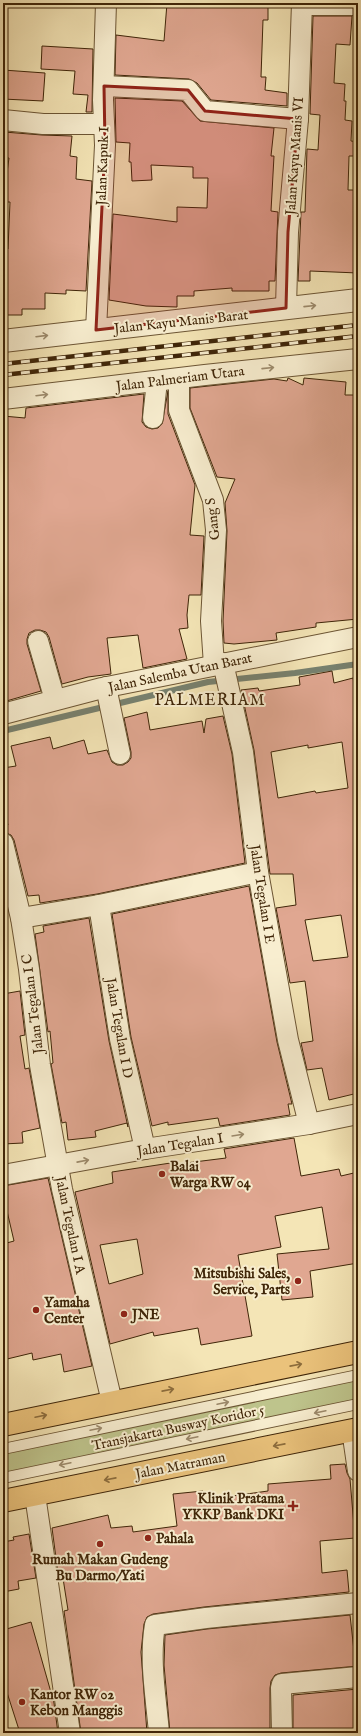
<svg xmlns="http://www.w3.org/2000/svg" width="361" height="1736" font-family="'IM FELL English',serif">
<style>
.green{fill:#bec48c;stroke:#7e744a}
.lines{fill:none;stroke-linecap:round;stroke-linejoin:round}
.stream{stroke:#77816f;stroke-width:6}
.building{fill:#e0a791;stroke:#3f2508;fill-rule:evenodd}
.service-casing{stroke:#6c5534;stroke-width:12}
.minor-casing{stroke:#6c5534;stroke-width:22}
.tertiary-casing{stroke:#6c5534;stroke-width:24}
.primary-casing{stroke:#3f2508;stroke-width:24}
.service{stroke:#f8eed0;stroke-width:10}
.minor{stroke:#f8eed0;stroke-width:20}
.tertiary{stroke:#f8eed0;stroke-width:22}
.primary{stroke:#eac27b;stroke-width:22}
.rail-casing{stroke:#3f2508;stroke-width:4.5}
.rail{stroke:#f8eed0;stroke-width:3;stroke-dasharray:9;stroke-linecap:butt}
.oneway{stroke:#9c8a6c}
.oneway2{stroke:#8c6c3c}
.marked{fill:#8f2418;fill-opacity:0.2;stroke:#8f2418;stroke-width:3;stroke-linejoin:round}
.poi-dot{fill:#8f2418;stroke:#f8eed0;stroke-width:1.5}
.labels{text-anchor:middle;stroke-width:4;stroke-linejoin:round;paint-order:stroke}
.street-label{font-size:14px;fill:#3f2508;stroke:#f8eed0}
.poi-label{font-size:14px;font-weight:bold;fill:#3f2508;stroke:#f8eed0;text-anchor:start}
.quarter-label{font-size:16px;letter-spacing:1px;fill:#3f2508;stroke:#f8eed0}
</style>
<rect width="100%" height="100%" fill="#f4e5b6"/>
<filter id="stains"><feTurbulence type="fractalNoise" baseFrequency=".005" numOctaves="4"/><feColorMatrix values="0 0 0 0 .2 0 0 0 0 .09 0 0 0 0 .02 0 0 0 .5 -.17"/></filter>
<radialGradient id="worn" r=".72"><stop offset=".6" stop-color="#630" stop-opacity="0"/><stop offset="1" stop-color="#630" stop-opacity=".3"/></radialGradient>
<polygon class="green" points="358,1375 358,1404 3,1478 3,1449"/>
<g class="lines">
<polyline class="stream" points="3,731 208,682 295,673 358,664"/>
</g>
<g class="building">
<polygon points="167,3 268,3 268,20 263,20 261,77 266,77 265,90 287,93 287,106 211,100 197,83 189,79 115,75 116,35 164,41"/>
<polygon points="313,16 352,16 350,45 336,44 334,83 345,84 344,101 346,101 345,120 352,121 351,141 358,142 358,156 349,156 348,190 358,190 358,273 310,271 310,281 298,281 301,212 305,212 307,149 318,150 320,115 310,114"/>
<polygon points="42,46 93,49 92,112 86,112 88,95 73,94 75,71 41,69"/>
<polygon points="3,70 45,73 43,101 3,99"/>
<polygon points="115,98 182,101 200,121 274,128 271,156 274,156 271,211 278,212 275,281 269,281 269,291 232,291 232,288 194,291 194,296 177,296 177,307 146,306 109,300 113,214 177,222 177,207 207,208 208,178 193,178 193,167 151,165 152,180 132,181 131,162 129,162 130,143 116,142"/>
<polygon points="4,132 42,135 72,136 70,156 77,157 76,179 92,181 86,291 66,290 66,294 45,293 45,309 22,309 22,315 3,315 3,249 8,249 10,202 3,202 9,158 3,158"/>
<polygon points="288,378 303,385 304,378 346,382 345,395 358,395 358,619 316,623 316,627 276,633 277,640 234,644 224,643 223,621 227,531 225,503 235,479 217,477 190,408 190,388 274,379 287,381"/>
<polygon points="168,391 168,414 195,485 190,535 204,536 201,595 189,595 187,615 188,628 179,629 187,659 143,668 138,635 107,638 111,674 88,677 62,684 49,637 46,632 40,630 35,630 29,633 27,639 27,644 41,691 3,702 3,416 25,418 26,408 144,394 142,422 146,427 152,429 158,428 162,424"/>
<path d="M332 671 334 683 353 678 358 705V1093L329 1100 322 1068 307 1070 301 1043 313 1041 305 981 290 983 276 908 296 905 293 874H270L254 750 241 690 258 688 259 691 300 685 299 677ZM342 742 348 788 316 793 315 791 278 798 271 752 308 745V748ZM341 915 348 957 313 961 305 920Z"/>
<polygon points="147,712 150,730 202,721 204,733 206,719 223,716 232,754 245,863 97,894 40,903 39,895 28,896 14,840 11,835 3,832 3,825 8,825 3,806 3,768 16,766 11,746 50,737 53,749 84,740 88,754 107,750 112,762 117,765 123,765 128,762 131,758 131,752 124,718"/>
<polygon points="249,886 277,1042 292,1104 288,1104 290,1115 220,1126 218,1118 168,1125 168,1122 152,1126 131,1037 112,914"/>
<polygon points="89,918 109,1041 128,1127 127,1123 95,1131 96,1137 68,1140 66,1122 62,1123 51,1064 53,1063 50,1031 48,1032 35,934 44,932 43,926"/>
<polygon points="20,991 25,1035 20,1036 25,1069 29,1068 40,1128 22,1132 23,1143 3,1144 3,1090 7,1089 3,1072 3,994"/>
<path d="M294 1138 301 1176 339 1169 341 1176 358 1172V1263L310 1271 313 1297 282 1300 277 1254 329 1249 322 1207 275 1216 281 1247 238 1255 252 1336 201 1345 198 1328 154 1336 153 1332 110 1344 75 1192 113 1183 112 1172 177 1162 178 1164 226 1158 224 1149ZM137 1239 143 1274 109 1284 100 1245Z"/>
<polygon points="48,1178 92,1366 64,1372 61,1354 33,1360 32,1353 3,1360 3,1244 14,1241 7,1211 3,1212 3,1186"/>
<polygon points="345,1464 347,1473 350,1479 355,1538 320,1541 322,1573 347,1570 349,1592 204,1607 153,1614 147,1617 144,1624 141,1652 147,1733 81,1733 64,1611 68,1610 62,1572 58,1573 52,1528 108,1515 111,1528 132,1526 133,1532 177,1526 173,1494 203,1491 204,1500 268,1491 268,1484 331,1479 330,1465"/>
<polygon points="29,1534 36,1578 18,1581 19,1589 3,1592 3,1542 14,1540 13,1537"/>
<polygon points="350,1615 354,1651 358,1650 358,1666 281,1673 275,1675 271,1681 270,1688 270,1733 170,1733 164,1665 165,1635 207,1629"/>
<polygon points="31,1622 54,1703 58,1733 20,1733 3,1680 3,1630"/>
<polygon points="358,1689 358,1733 334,1733 333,1731 293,1731 293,1695"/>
</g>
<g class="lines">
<defs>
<g id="service">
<polyline points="3,1449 358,1375"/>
<polyline points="3,1478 358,1404"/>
</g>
<g id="minor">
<polyline points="302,5 358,5"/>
<polyline points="104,86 188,90 205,111 298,119"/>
<polyline points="3,120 43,124 104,124"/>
<polyline points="286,308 288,232 298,119 302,3"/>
<polyline points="96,330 105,145 103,100 106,3"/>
<polyline points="179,379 179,410 213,500 216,530 211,621 214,665"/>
<polyline points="3,399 205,375 358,359"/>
<polyline points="153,418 157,381"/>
<polyline points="38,641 55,700"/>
<polyline points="223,663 243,752 258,872 288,1040 309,1124"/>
<polyline points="106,687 120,754"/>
<polyline points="3,714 102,688 358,637"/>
<polyline points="3,843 21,918 29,969 40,1065 62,1189 112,1402"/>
<polyline points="99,905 120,1039 145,1149"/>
<polyline points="21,918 99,905 258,872"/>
<polyline points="3,1175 145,1149 309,1124 358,1114"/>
<polyline points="352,1430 358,1471"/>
<polyline points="35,1495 70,1733"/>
<path d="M159 1733C156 1697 149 1660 155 1625L206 1618 358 1603"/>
<polyline points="282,1733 281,1688 282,1684 358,1677"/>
</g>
<polyline id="tertiary" points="3,341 358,300"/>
<g id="primary">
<polyline points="3,1425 358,1352"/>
<polyline points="3,1501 358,1429"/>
</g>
</defs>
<use href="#service" class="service-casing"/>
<use href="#minor" class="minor-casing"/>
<use href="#tertiary" class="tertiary-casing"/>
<use href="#primary" class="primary-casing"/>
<use href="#service" class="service"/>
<use href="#minor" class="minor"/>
<use href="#tertiary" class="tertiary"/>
<use href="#primary" class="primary"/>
<defs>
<g id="rail">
<polyline points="3,364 358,325"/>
<polyline points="3,375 358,336"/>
</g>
</defs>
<use href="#rail" class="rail-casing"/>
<use href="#rail" class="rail"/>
</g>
<defs><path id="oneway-shaft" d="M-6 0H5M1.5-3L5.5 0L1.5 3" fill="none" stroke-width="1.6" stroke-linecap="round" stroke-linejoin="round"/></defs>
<g class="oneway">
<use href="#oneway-shaft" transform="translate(310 306) rotate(-6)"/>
<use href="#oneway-shaft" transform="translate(42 336) rotate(-7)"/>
<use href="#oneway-shaft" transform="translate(268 368) rotate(-6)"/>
<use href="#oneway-shaft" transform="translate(42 395) rotate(-7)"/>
<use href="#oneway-shaft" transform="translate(238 1135) rotate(-9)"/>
<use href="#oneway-shaft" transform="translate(83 1161) rotate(-11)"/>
<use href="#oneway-shaft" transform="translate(223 1403) rotate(-12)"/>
<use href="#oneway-shaft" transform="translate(320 1412) rotate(168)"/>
<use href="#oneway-shaft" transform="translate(96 1429) rotate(-12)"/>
<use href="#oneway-shaft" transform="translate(192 1438) rotate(168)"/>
<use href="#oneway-shaft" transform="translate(65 1464) rotate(168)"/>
</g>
<g class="oneway2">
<use href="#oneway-shaft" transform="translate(296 1365) rotate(-11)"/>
<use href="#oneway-shaft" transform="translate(168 1390) rotate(-11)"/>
<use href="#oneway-shaft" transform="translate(41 1416) rotate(-12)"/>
<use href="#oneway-shaft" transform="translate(279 1445) rotate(169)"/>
<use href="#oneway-shaft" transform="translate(110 1479) rotate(169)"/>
</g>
<path class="marked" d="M104 86 188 90 205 111 298 119 288 232 286 308 96 330 105 145Z"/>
<g class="poi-dot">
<circle cx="162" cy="1174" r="4"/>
<circle cx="298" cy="1281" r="4"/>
<circle cx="36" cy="1310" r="4"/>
<circle cx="124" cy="1314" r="4"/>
<path d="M291 1500h4v4h4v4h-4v4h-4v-4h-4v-4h4z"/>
<circle cx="148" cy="1538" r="4"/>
<circle cx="100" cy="1544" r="4"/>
<circle cx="22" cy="1702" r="4"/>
</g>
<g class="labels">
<g class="street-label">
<text transform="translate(294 156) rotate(-86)" y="5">Jalan Kayu Manis VI</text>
<text transform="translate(102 166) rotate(-88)" y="5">Jalan Kapuk I</text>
<text transform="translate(181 321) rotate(-6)" y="5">Jalan Kayu Manis Barat</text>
<text transform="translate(180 378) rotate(-7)" y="5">Jalan Palmeriam Utara</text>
<text transform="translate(212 519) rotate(-97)" y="5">Gang S</text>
<text transform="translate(180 672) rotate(-12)" y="5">Jalan Salemba Utan Barat</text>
<text transform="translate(263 894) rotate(81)" y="5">Jalan Tegalan I E</text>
<text transform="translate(32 1004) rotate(-97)" y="5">Jalan Tegalan I C</text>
<text transform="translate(120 1028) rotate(80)" y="5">Jalan Tegalan I D</text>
<text transform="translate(180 1144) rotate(-9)" y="5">Jalan Tegalan I</text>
<text transform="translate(71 1225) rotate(78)" y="5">Jalan Tegalan I A</text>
<text transform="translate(178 1427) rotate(-12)" y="5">Transjakarta Busway Koridor 5</text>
<text transform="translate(180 1465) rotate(-11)" y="5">Jalan Matraman</text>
</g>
<g class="poi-label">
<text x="170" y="1171">Balai<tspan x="170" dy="16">Warga RW 04</tspan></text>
<text x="290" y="1278" text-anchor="end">Mitsubishi Sales,<tspan x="290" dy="16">Service, Parts</tspan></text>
<text x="44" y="1307">Yamaha<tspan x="44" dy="16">Center</tspan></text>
<text x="132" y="1319">JNE</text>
<text x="284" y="1503" text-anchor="end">Klinik Pratama<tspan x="284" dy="16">YKKP Bank DKI</tspan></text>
<text x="156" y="1543">Pahala</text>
<text x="100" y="1564" text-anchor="middle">Rumah Makan Gudeng<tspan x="100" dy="16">Bu Darmo/Yati</tspan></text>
<text x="30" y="1699">Kantor RW 02<tspan x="30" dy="16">Kebon Manggis</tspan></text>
</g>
<g class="quarter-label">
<text x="210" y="705">PALMERIAM</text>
</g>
</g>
<rect width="361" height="1736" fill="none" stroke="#f4e5b6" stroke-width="16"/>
<rect x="4" y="4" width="353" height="1728" fill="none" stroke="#3f2508" stroke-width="2"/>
<rect x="8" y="8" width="345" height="1720" fill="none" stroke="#3f2508"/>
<rect width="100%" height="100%" filter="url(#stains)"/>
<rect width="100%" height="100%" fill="url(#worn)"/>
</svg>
